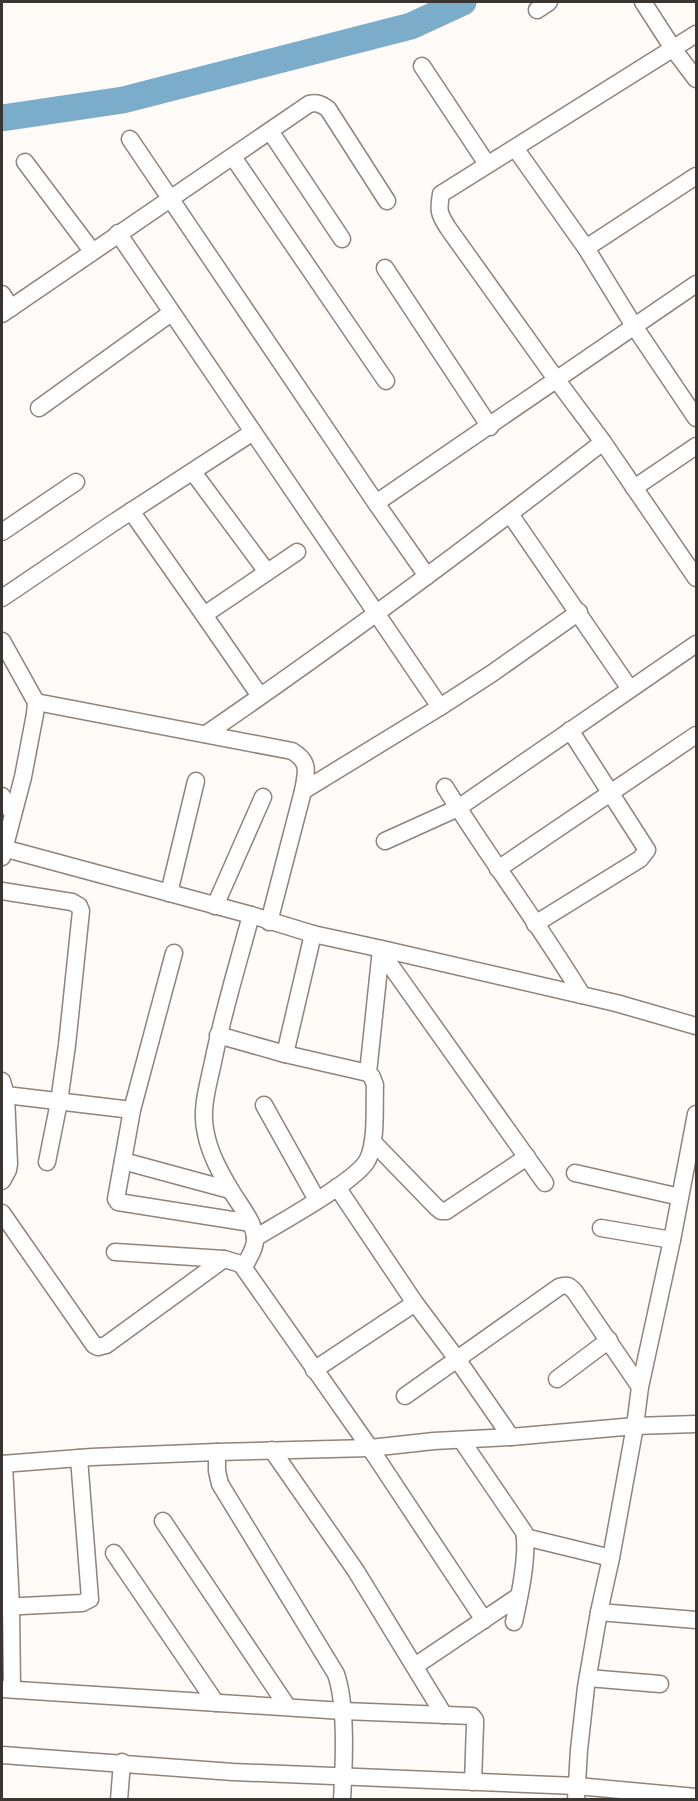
<svg xmlns="http://www.w3.org/2000/svg" width="698" height="1801" font-family="'Titillium Web',sans-serif">
<style>
.lines{fill:none;stroke-linecap:round;stroke-linejoin:round}
.river{stroke:#7badca;stroke-width:27}
.street-casing{stroke:#90837a;stroke-width:19}
.street{stroke:#fff;stroke-width:16}
</style>
<rect width="100%" height="100%" fill="#fefbf9"/>
<g class="lines">
<polyline class="river" points="2,118 123,100 411,26 463,2"/>
<defs>
<g id="street">
<polyline points="643,2 674,50 696,79"/>
<polyline points="537,10 549,2"/>
<path d="M696 34 441 194C438 211 439 214 448 228L556 379 603 442 696 578"/>
<polyline points="422,66 487,164"/>
<polyline points="270,131 342,239"/>
<polyline points="130,139 376,503 427,576"/>
<polyline points="515,148 586,248 634,326 696,418"/>
<polyline points="233,157 386,381"/>
<polyline points="25,162 92,251"/>
<polyline points="118,233 440,707 491,674 579,612"/>
<polyline points="586,248 696,176"/>
<polyline points="385,268 490,427"/>
<polyline points="2,294 11,308"/>
<path d="M2 314 309 104C317 102 321 104 328 109L387 201"/>
<polyline points="39,408 171,313"/>
<polyline points="193,472 267,572"/>
<polyline points="634,488 696,446"/>
<polyline points="376,503 696,284"/>
<polyline points="131,511 204,615"/>
<polyline points="510,514 630,689"/>
<polyline points="2,532 76,482"/>
<polyline points="2,598 113,523 253,432"/>
<polyline points="2,641 36,702 35,714 23,777 2,857"/>
<polyline points="260,696 204,615 297,552"/>
<path d="M36 702 292 751C311 762 306 773 303 791L269 922"/>
<path d="M206 734C342 641 473 543 603 442"/>
<path d="M445 787C489 858 539 924 582 995"/>
<polyline points="303,791 440,707"/>
<polyline points="2,796 13,814"/>
<polyline points="385,841 458,808 696,644"/>
<polyline points="3,848 251,915 313,934 382,949 616,1003 696,1026"/>
<polyline points="498,869 696,735"/>
<polyline points="2,891 72,902 79,906 81,911 67,1045 59,1102 47,1162"/>
<polyline points="169,893 196,781"/>
<polyline points="215,906 263,797"/>
<polyline points="535,924 640,859 647,850 570,730"/>
<polyline points="381,952 545,1183"/>
<polyline points="174,953 132,1110 116,1199 118,1202 251,1223"/>
<path d="M218 1035 285 1054 368 1073 372 1077 375 1085C374 1106 377 1140 368 1159 359 1180 278 1224 255 1238"/>
<polyline points="285,1054 313,934"/>
<polyline points="368,1073 381,949"/>
<polyline points="2,1081 6,1095 9,1164 8,1170 2,1181"/>
<polyline points="6,1095 132,1110"/>
<polyline points="264,1105 317,1200"/>
<polyline points="373,1142 436,1207 441,1211 446,1211 527,1157"/>
<polyline points="123,1161 230,1190"/>
<polyline points="575,1173 680,1197"/>
<polyline points="337,1187 415,1303 457,1359 511,1437"/>
<polyline points="2,1213 94,1345 98,1347 106,1345 224,1259"/>
<polyline points="601,1228 672,1240"/>
<polyline points="115,1252 224,1259 241,1264 370,1448 484,1620"/>
<path d="M244 1268C248 1258 256 1248 255 1238 254 1221 238 1203 230 1189 220 1172 210 1154 206 1134 200 1110 208 1086 213 1062 223 1012 238 964 251 915"/>
<polyline points="314,1370 415,1303"/>
<polyline points="557,1379 609,1340"/>
<path d="M405 1396 559 1287C567 1284 570 1286 575 1292L640 1387"/>
<path d="M462 1441 524 1532C529 1554 519 1599 514 1622"/>
<polyline points="272,1450 356,1571 444,1715"/>
<path d="M217 1452V1471L220 1484 336 1674C347 1706 344 1764 342 1800"/>
<polyline points="2,1464 92,1457 217,1452 370,1448 434,1441 511,1437 635,1426 696,1424"/>
<polyline points="4,1464 11,1606 12,1689"/>
<polyline points="163,1521 287,1706"/>
<polyline points="525,1537 611,1558"/>
<polyline points="114,1553 216,1703"/>
<polyline points="2,1607 82,1603 90,1599 79,1458"/>
<polyline points="599,1612 696,1620"/>
<polyline points="415,1666 519,1596"/>
<polyline points="588,1678 660,1684"/>
<polyline points="2,1689 343,1711 472,1716 475,1720 475,1725 473,1782"/>
<polyline points="2,1755 233,1772 577,1786 696,1797"/>
<polyline points="119,1800 122,1762"/>
<polyline points="576,1800 579,1750 586,1687 599,1612 611,1558 635,1426 640,1387 672,1240 696,1114"/>
</g>
</defs>
<use href="#street" class="street-casing"/>
<use href="#street" class="street"/>
</g>
<rect width="698" height="1801" fill="none" stroke="#3b3531" stroke-width="6"/>
</svg>
